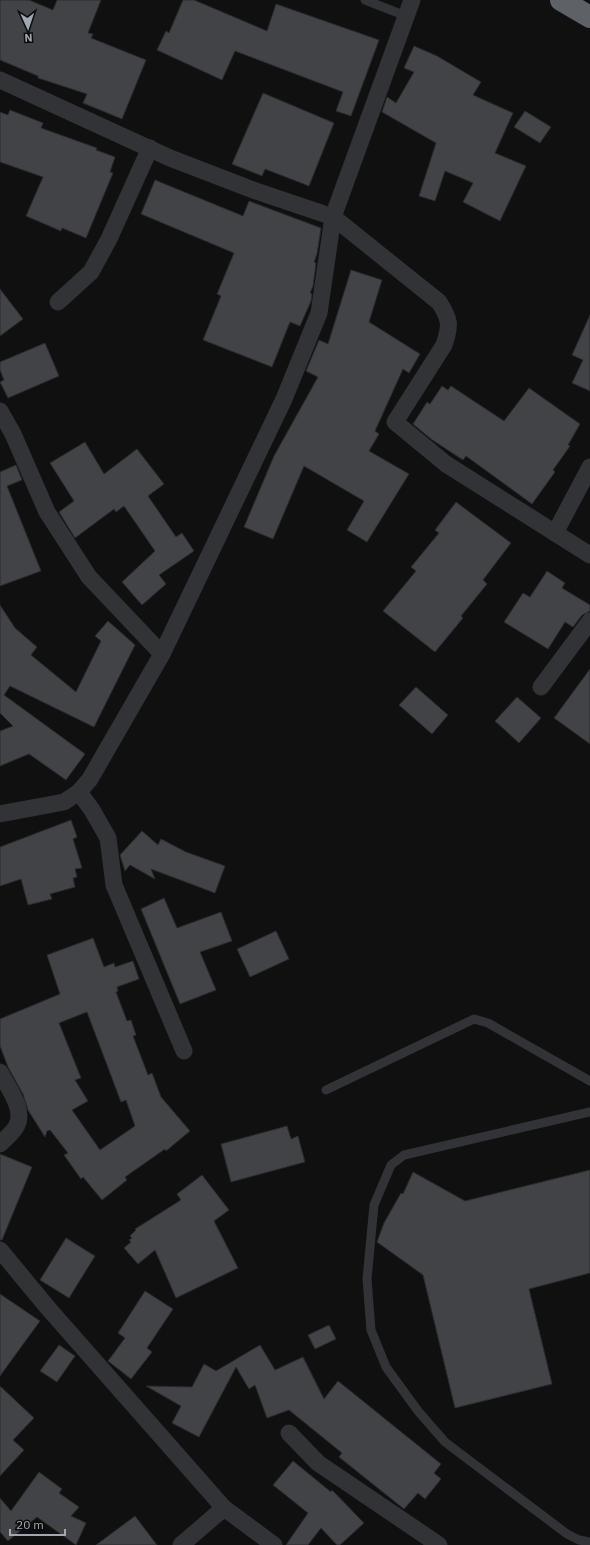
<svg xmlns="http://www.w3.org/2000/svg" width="590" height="1545" font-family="'IBM Plex Sans',sans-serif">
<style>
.building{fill:#414347;stroke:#2a2b2d;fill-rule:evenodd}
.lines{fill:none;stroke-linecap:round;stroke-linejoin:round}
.lane{stroke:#313336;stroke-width:9}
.street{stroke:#313336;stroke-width:17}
.highway{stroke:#5e6167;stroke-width:22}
</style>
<rect width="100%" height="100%" fill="#101011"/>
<g class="building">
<polygon points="0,0 29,0 53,10 57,0 101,0 88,33 93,34 91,38 146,60 122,119 83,103 87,94 38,78 38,76 0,60"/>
<polygon points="183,0 194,0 267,31 276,4 379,40 351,116 336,111 343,92 235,51 222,80 157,50 166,31 169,33"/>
<polygon points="414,46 437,56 481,82 473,95 513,113 495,153 526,166 500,221 463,202 473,183 445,171 435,201 419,196 436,143 382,112 387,97 396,103 414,72 404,68"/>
<polygon points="263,93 334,123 309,186 265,169 262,176 232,164"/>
<polygon points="10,110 43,123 41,128 97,148 96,150 115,157 110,172 113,173 86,238 62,228 61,231 26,216 43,177 0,162 0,112 8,115"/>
<polygon points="525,111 551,127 540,143 514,127"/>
<polygon points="155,180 243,216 249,201 321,228 317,254 314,262 316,263 313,286 310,293 312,294 311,301 300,326 290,322 272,367 203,340 221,296 217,294 234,253 141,214"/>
<polygon points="351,270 382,280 369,322 420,354 409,373 403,369 375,431 379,434 369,451 409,474 367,542 347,530 364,501 304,466 273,539 244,527 274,456 318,377 306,371 319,340 328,344"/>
<polygon points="0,289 23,319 0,336"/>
<polygon points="590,315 590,391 572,383 583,360 572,355"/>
<polygon points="45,343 59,376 8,398 0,382 4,380 0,370 0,362"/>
<polygon points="442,386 448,390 451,386 504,421 529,388 580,424 568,445 570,446 553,470 555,472 532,504 466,456 463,460 431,439 413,424 427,402 430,404"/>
<polygon points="85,442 104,474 137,449 164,484 148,496 176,537 182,533 194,551 159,575 166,584 142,605 122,582 155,551 124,506 116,512 114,509 75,538 59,512 74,501 50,463"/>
<polygon points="16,465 22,480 7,486 41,571 0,586 0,472"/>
<polygon points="456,502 511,543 483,580 487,584 461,616 463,618 435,652 383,611 416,571 411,567 439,533 435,530"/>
<polygon points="547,571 565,583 562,588 590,605 590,611 582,615 573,627 565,622 548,649 504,622 523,593 530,597"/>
<polygon points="0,605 15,628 37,647 31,655 76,692 101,641 95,636 108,621 135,645 94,727 10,686 4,695 85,754 66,780 29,754 0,766 0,731 13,726 0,713"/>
<polygon points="590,669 590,744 554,718"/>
<polygon points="416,687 448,715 432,734 399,705"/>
<polygon points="517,697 541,718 519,743 495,721"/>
<polygon points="71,820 77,837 73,839 82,868 75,869 77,877 73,878 75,887 50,894 52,899 28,905 21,879 0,886 0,847"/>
<polygon points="142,831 158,845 161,839 186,852 225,866 215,893 151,869 155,879 130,865 125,871 120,855"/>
<polygon points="164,898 177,928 221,912 232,941 200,952 216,990 180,1004 141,909"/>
<polygon points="276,931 289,959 250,977 237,949"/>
<path d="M93 938 104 967 114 963 115 967 133 961 139 979 117 987 118 991 116 992 127 1021 131 1020 136 1035 133 1036 148 1075 152 1073 161 1097 190 1131 166 1151 165 1149 125 1177 127 1180 102 1200 83 1177 81 1179 64 1155 68 1153 50 1130 47 1131 45 1137 28 1110 23 1094 8 1067 0 1046V1019L60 994 47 955ZM87 1012 121 1102 126 1100 135 1126 100 1150 72 1110 88 1101 75 1080 81 1078 59 1023Z"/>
<polygon points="287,1126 291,1139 298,1136 305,1162 231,1182 221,1144"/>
<polygon points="0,1154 32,1167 2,1240 0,1240"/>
<polygon points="590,1170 590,1273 529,1289 552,1384 455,1408 423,1275 377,1242 384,1223 401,1193 403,1194 413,1172 465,1201"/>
<polygon points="202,1175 229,1210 214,1221 238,1268 176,1298 155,1250 138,1264 124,1248 131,1242 129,1240 132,1238 130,1236 136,1230 135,1229 181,1200 177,1194"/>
<polygon points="66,1238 95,1256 69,1298 40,1280"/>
<polygon points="145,1291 173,1309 147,1348 152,1352 131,1379 108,1361 125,1338 118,1333"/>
<polygon points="0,1294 40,1321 0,1376"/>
<polygon points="329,1325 336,1339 315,1349 308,1335"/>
<polygon points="59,1345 75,1356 57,1382 40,1371"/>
<polygon points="260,1345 275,1370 303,1357 324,1399 338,1381 441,1464 434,1473 441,1479 425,1499 418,1493 404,1509 339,1457 342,1453 289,1410 267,1418 255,1385 249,1389 236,1367 199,1437 172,1423 181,1406 146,1386 192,1387 204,1364 216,1371"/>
<polygon points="0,1386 34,1418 13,1440 24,1450 0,1476"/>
<polygon points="293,1461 331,1492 332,1490 364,1523 340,1545 337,1545 321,1528 308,1545 286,1545 308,1513 273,1485"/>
<polygon points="39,1472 62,1489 59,1493 79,1507 71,1516 86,1523 76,1545 37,1517 8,1541 0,1532 0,1498 11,1511"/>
<polygon points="135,1516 157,1545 96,1545"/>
</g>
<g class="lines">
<g class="lane">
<polyline points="365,0 406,16"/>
<polyline points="326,1090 474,1019 488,1023 590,1081"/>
<polyline points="590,1112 404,1155 391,1165 374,1205 367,1279 371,1330 386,1367 418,1411 445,1442 567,1534 579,1540 590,1542"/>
</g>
<g class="street">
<path d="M0 80 170 158 256 191 333 217 439 302C450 319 451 325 444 345L395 422 446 464 590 555"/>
<polyline points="58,302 91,272 109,239 150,148"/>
<polyline points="0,411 13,434 47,512 89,577 162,654"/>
<polyline points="555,533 590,467"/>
<polyline points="541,687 590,621"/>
<polyline points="79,792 92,810 108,838 114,885 184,1051"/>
<polyline points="0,814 64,802 79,792 90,779 162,654 284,399 319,313 333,217 412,0"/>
<path d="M0 1072C7 1086 25 1109 17 1125 14 1132 6 1138 0 1144"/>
<polyline points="0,1250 48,1308 224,1508 274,1545"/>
<polyline points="289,1433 318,1463 439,1545"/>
<polyline points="181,1545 224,1508"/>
</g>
<polyline class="highway" points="561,0 590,17"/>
</g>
<g transform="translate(28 28) rotate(177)" stroke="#0b0b0c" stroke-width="3" paint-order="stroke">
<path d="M0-3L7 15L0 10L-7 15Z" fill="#a2a8b1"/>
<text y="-6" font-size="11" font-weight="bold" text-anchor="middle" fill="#a2a8b1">N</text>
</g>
<path d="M10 1529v6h55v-6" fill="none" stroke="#a2a8b1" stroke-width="2"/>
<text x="16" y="1529" font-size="12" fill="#a2a8b1" stroke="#0b0b0c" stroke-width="3" paint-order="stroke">20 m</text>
</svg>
